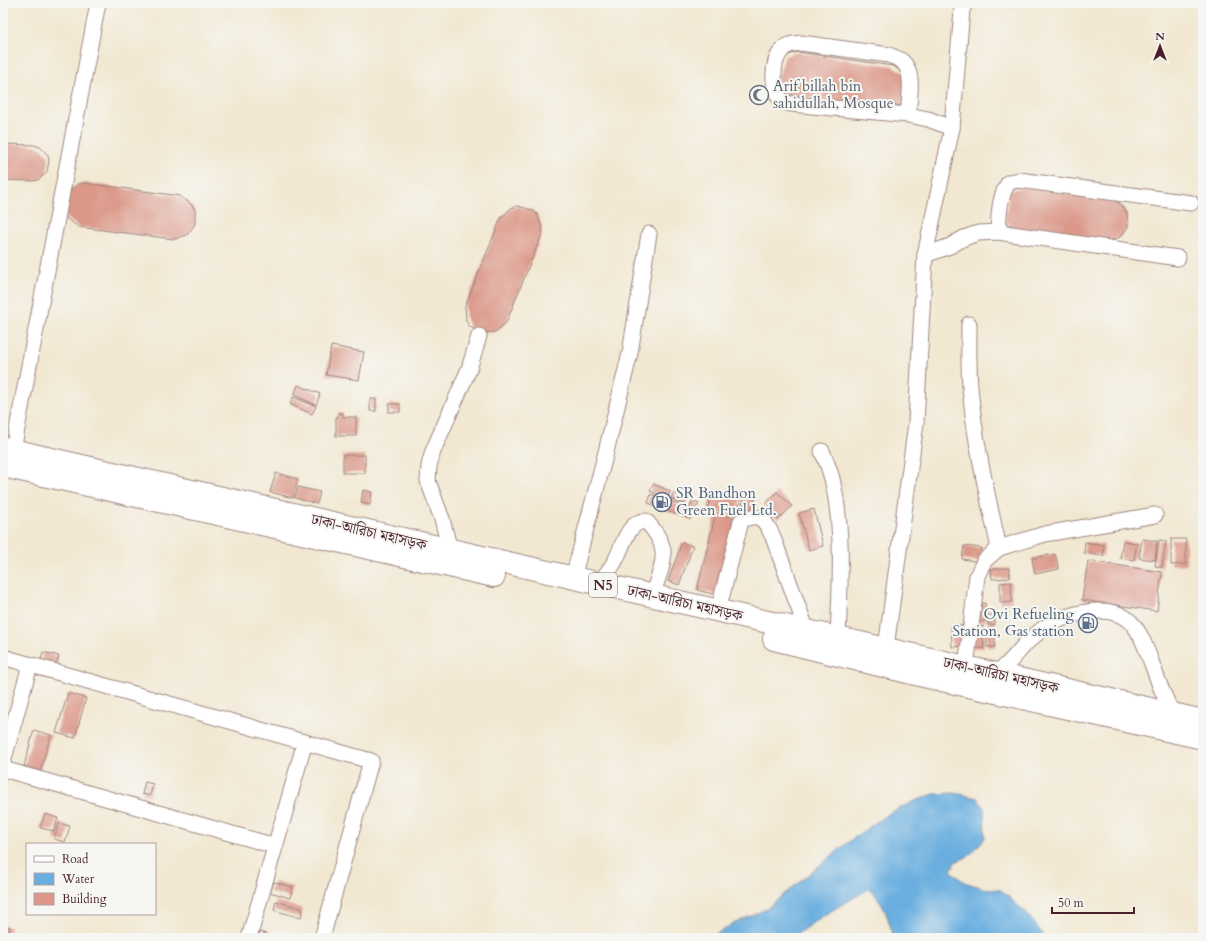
<svg xmlns="http://www.w3.org/2000/svg" width="1206" height="941" font-family="Cardo,'Noto Serif Bengali',serif">
<style>
.water{fill:#69aedf;stroke:#5a6685}
.building{fill:#db9889}
.lines{fill:none;stroke-linecap:round;stroke-linejoin:round}
.minor-casing{stroke:#9e847e;stroke-width:17}
.highway-casing{stroke:#9e847e;stroke-width:24}
.minor{stroke:#fff;stroke-width:15}
.highway{stroke:#fff;stroke-width:22}
.labels{text-anchor:middle;stroke-width:4;stroke-linejoin:round;paint-order:stroke}
.shield{fill:#f6f6f2;stroke:#7e6067;stroke-width:1}
.shield-label{font-size:14px;font-weight:bold;fill:#4a1f2b}
.worship-label{font-size:15px;fill:#5b616d;stroke:#f6f6f2;text-anchor:start}
.service-label{font-size:15px;fill:#4e5e75;stroke:#f6f6f2;text-anchor:start}
.street-label{font-size:15px;fill:#4a1f2b;stroke:#f6f6f2}
</style>
<rect width="100%" height="100%" fill="#f6f6f2"/>
<filter id="ink" filterUnits="userSpaceOnUse"><feTurbulence type="fractalNoise" baseFrequency=".025" numOctaves="2"/><feDisplacementMap in="SourceGraphic" scale="8" xChannelSelector="R" yChannelSelector="G"/><feConvolveMatrix kernelMatrix="1 2 1 2 8 2 1 2 1" color-interpolation-filters="sRGB"/></filter>
<filter id="wash" filterUnits="userSpaceOnUse"><feTurbulence type="fractalNoise" baseFrequency=".012" numOctaves="4" result="noise"/><feDisplacementMap in="SourceGraphic" scale="16" xChannelSelector="R" yChannelSelector="G"/><feGaussianBlur stdDeviation="0.9" result="paint"/><feColorMatrix in="noise" values="0 0 0 0 0 0 0 0 0 0 0 0 0 0 0 0 0 1.4 0 .05"/><feComposite in="paint" operator="in"/></filter>
<g filter="url(#wash)">
<rect width="100%" height="100%" fill="#f2e8d2"/>
<path class="water" d="M956 793 977 798 984 808 985 838 969 856 955 862 951 871 964 882 983 888 1001 890 1027 914 1042 933 1043 938H893C890 921 883 900 869 889L824 915 791 938H709L733 924 766 909 856 836 888 814 913 802 934 794Z"/>
<g id="blocks">
<g class="building">
<polygon points="798,52 893,66 904,73 905,100 900,105 886,109 792,95 785,92 777,81 785,56"/>
<polygon points="3,144 34,145 40,147 48,155 49,161 47,172 38,180 32,181 3,180"/>
<polygon points="85,183 180,196 191,204 195,210 195,224 187,235 174,239 79,227 67,219 64,213 66,193 78,184"/>
<polygon points="1022,187 1113,200 1119,203 1127,213 1128,227 1120,237 1107,242 1016,228 1005,221 1009,191"/>
<polygon points="518,206 532,210 537,214 542,227 542,234 506,323 495,332 481,333 469,326 466,320 465,306 501,218 511,208"/>
<polygon points="331,346 364,352 359,380 326,375"/>
<polygon points="298,385 320,394 316,405 294,395"/>
<polygon points="293,397 316,406 312,414 290,404"/>
<rect x="370" y="399" width="6" height="12"/>
<rect x="389" y="404" width="11" height="8"/>
<polygon points="338,413 343,413 343,417 356,417 356,436 336,436 336,417 338,417"/>
<rect x="343" y="455" width="22" height="18"/>
<polygon points="276,473 298,479 293,498 270,492"/>
<polygon points="653,484 670,491 668,498 650,491"/>
<polygon points="298,487 320,492 317,504 295,498"/>
<polygon points="363,490 372,492 370,505 361,503"/>
<polygon points="712,491 741,498 737,515 708,508"/>
<polygon points="777,492 792,506 778,520 764,505"/>
<polygon points="673,493 687,499 685,504 671,499"/>
<polygon points="651,494 687,507 683,517 648,503"/>
<polygon points="745,495 755,498 750,515 740,512"/>
<polygon points="693,500 699,503 690,520 685,517"/>
<polygon points="814,509 823,546 809,550 799,513"/>
<polygon points="716,513 739,519 720,596 697,590"/>
<polygon points="1142,539 1157,541 1155,560 1139,558"/>
<polygon points="1171,539 1186,539 1186,564 1171,565"/>
<polygon points="1159,540 1166,541 1162,567 1155,566"/>
<polygon points="1123,541 1137,543 1134,560 1120,558"/>
<polygon points="682,542 693,546 679,585 668,581"/>
<polygon points="1085,542 1104,545 1103,556 1084,553"/>
<polygon points="964,546 982,548 980,562 962,559"/>
<polygon points="1055,554 1059,569 1035,574 1032,558"/>
<polygon points="1088,561 1162,572 1157,611 1082,600"/>
<polygon points="1009,568 1010,578 992,579 991,569"/>
<polygon points="1011,582 1012,602 1000,603 1000,583"/>
<polygon points="985,603 986,621 975,622 975,604"/>
<polygon points="987,615 995,615 995,625 988,625"/>
<polygon points="966,625 967,646 952,647 951,626"/>
<polygon points="971,626 983,626 984,648 972,648"/>
<polygon points="995,632 995,647 987,647 986,633"/>
<polygon points="43,652 59,656 52,679 37,675"/>
<polygon points="68,693 86,698 75,738 56,733"/>
<polygon points="34,730 51,735 40,771 24,766"/>
<polygon points="145,782 153,784 150,796 142,794"/>
<polygon points="45,814 58,818 54,831 40,828"/>
<polygon points="59,823 70,826 65,842 54,839"/>
<polygon points="274,882 293,887 290,898 270,892"/>
<polygon points="276,901 303,909 301,918 274,910"/>
<polygon points="3,925 10,927 7,938 3,938"/>
<polygon points="260,932 278,938 258,938"/>
</g>
</g>
</g>
<g filter="url(#ink)">
<use href="#blocks" fill-opacity="0" stroke="#9e847e" stroke-width="1"/>
<g class="lines">
<defs>
<g id="minor">
<path d="M908 115C909 99 915 74 903 62 899 58 893 57 889 55L801 43C795 44 787 44 783 49 771 61 771 90 782 101L791 104 908 115 928 119 952 128"/>
<path d="M998 232C999 215 999 196 1009 182L1019 180 1191 203"/>
<polyline points="925,255 950,246 964,238 978,233 998,232 1178,258"/>
<path d="M969 324C969 348 968 373 971 397 976 448 988 498 999 548"/>
<polyline points="13,450 98,3"/>
<path d="M822 451C826 461 831 472 833 483 844 534 840 587 838 638"/>
<polyline points="450,550 442,519 428,481 429,466 433,451 469,369 479,336"/>
<polyline points="573,578 605,456 630,353 649,234"/>
<path d="M598 584C604 577 610 570 615 561 623 547 627 521 646 521 673 550 663 562 652 596"/>
<path d="M718 611 741 521C760 511 765 520 773 537L807 631"/>
<polyline points="886,648 916,423 925,255 952,128 962,10 965,3"/>
<polyline points="3,657 371,761 322,938"/>
<polyline points="966,667 977,576 984,561 999,548 1045,534 1155,515"/>
<path d="M993 673C1012 665 1017 650 1033 637 1048 623 1067 615 1087 612 1131 606 1139 629 1152 664 1157 679 1163 694 1170 709L1179 714"/>
<polyline points="3,762 30,665"/>
<polyline points="3,769 275,846"/>
<polyline points="249,938 305,742"/>
</g>
<g id="highway">
<polyline points="3,448 1203,721"/>
<polyline points="3,466 494,576"/>
<polyline points="774,639 928,677 1203,738"/>
</g>
</defs>
<use href="#minor" class="minor-casing"/>
<use href="#highway" class="highway-casing"/>
<use href="#minor" class="minor"/>
<use href="#highway" class="highway"/>
</g>
</g>
<defs>
<symbol id="mosque-ring" viewBox="-11 -11 22 22"><circle r="9.5" fill="#f6f6f2" stroke="#6b7280" stroke-width="1.5"/><path d="M3.5-4.9A6 6 0 1 0 3.5 4.9A5 5 0 1 1 3.5-4.9Z" fill="#6b7280"/></symbol>
<symbol id="fuel-ring" viewBox="-11 -11 22 22"><circle r="9.5" fill="#f6f6f2" stroke="#5c6f8a" stroke-width="1.5"/><path d="M-5.5-6h7V0h2V4h1.3V-2.5L3-4.5l.8-.8L6-3V5H2.5V1h-1V6h-7ZM-4.2-4.7v3.2H.2V-4.7Z" fill="#5c6f8a"/></symbol>
</defs>
<g fill-rule="evenodd">
<use href="#mosque-ring" x="748" y="84" width="22" height="22"/>
<use href="#fuel-ring" x="651" y="491" width="22" height="22"/>
<use href="#fuel-ring" x="1077" y="612" width="22" height="22"/>
</g>
<g class="labels">
<rect class="shield" x="589" y="573" width="28" height="24" rx="3"/>
<g class="shield-label">
<text x="603" y="590">N5</text>
</g>
<g class="worship-label">
<text x="773" y="91">Arif billah bin<tspan x="773" dy="17">sahidullah, Mosque</tspan></text>
</g>
<g class="service-label">
<text x="676" y="498">SR Bandhon<tspan x="676" dy="17">Green Fuel Ltd.</tspan></text>
<text x="1074" y="619" text-anchor="end">Ovi Refueling<tspan x="1074" dy="17">Station, Gas station</tspan></text>
</g>
<g class="street-label">
<text transform="translate(369 532) rotate(13)" y="5">ঢাকা-আরিচা মহাসড়ক</text>
<text transform="translate(685 603) rotate(13)" y="5">ঢাকা-আরিচা মহাসড়ক</text>
<text transform="translate(1001 675) rotate(13)" y="5">ঢাকা-আরিচা মহাসড়ক</text>
</g>
</g>
<rect width="1206" height="941" fill="none" stroke="#f6f6f2" stroke-width="16"/>
<rect x="26" y="843" width="130" height="72" fill="#f6f6f2" stroke="#b1a0a2"/>
<rect x="34" y="856" width="20" height="6" fill="#ffffff" stroke="#b1a0a2"/>
<text x="62" y="863" font-size="12" fill="#4a1f2b">Road</text>
<rect x="34" y="873" width="20" height="12" fill="#69aedf" stroke="#b1a0a2"/>
<text x="62" y="883" font-size="12" fill="#4a1f2b">Water</text>
<rect x="34" y="893" width="20" height="12" fill="#db9889" stroke="#b1a0a2"/>
<text x="62" y="903" font-size="12" fill="#4a1f2b">Building</text>
<g transform="translate(1160 46)" stroke="#f6f6f2" stroke-width="3" paint-order="stroke">
<path d="M0-3L7 15L0 10L-7 15Z" fill="#4a1f2b"/>
<text y="-6" font-size="11" font-weight="bold" text-anchor="middle" fill="#4a1f2b">N</text>
</g>
<path d="M1052 907v6h82v-6" fill="none" stroke="#4a1f2b" stroke-width="2"/>
<text x="1058" y="907" font-size="12" fill="#4a1f2b" stroke="#f6f6f2" stroke-width="3" paint-order="stroke">50 m</text>
</svg>
